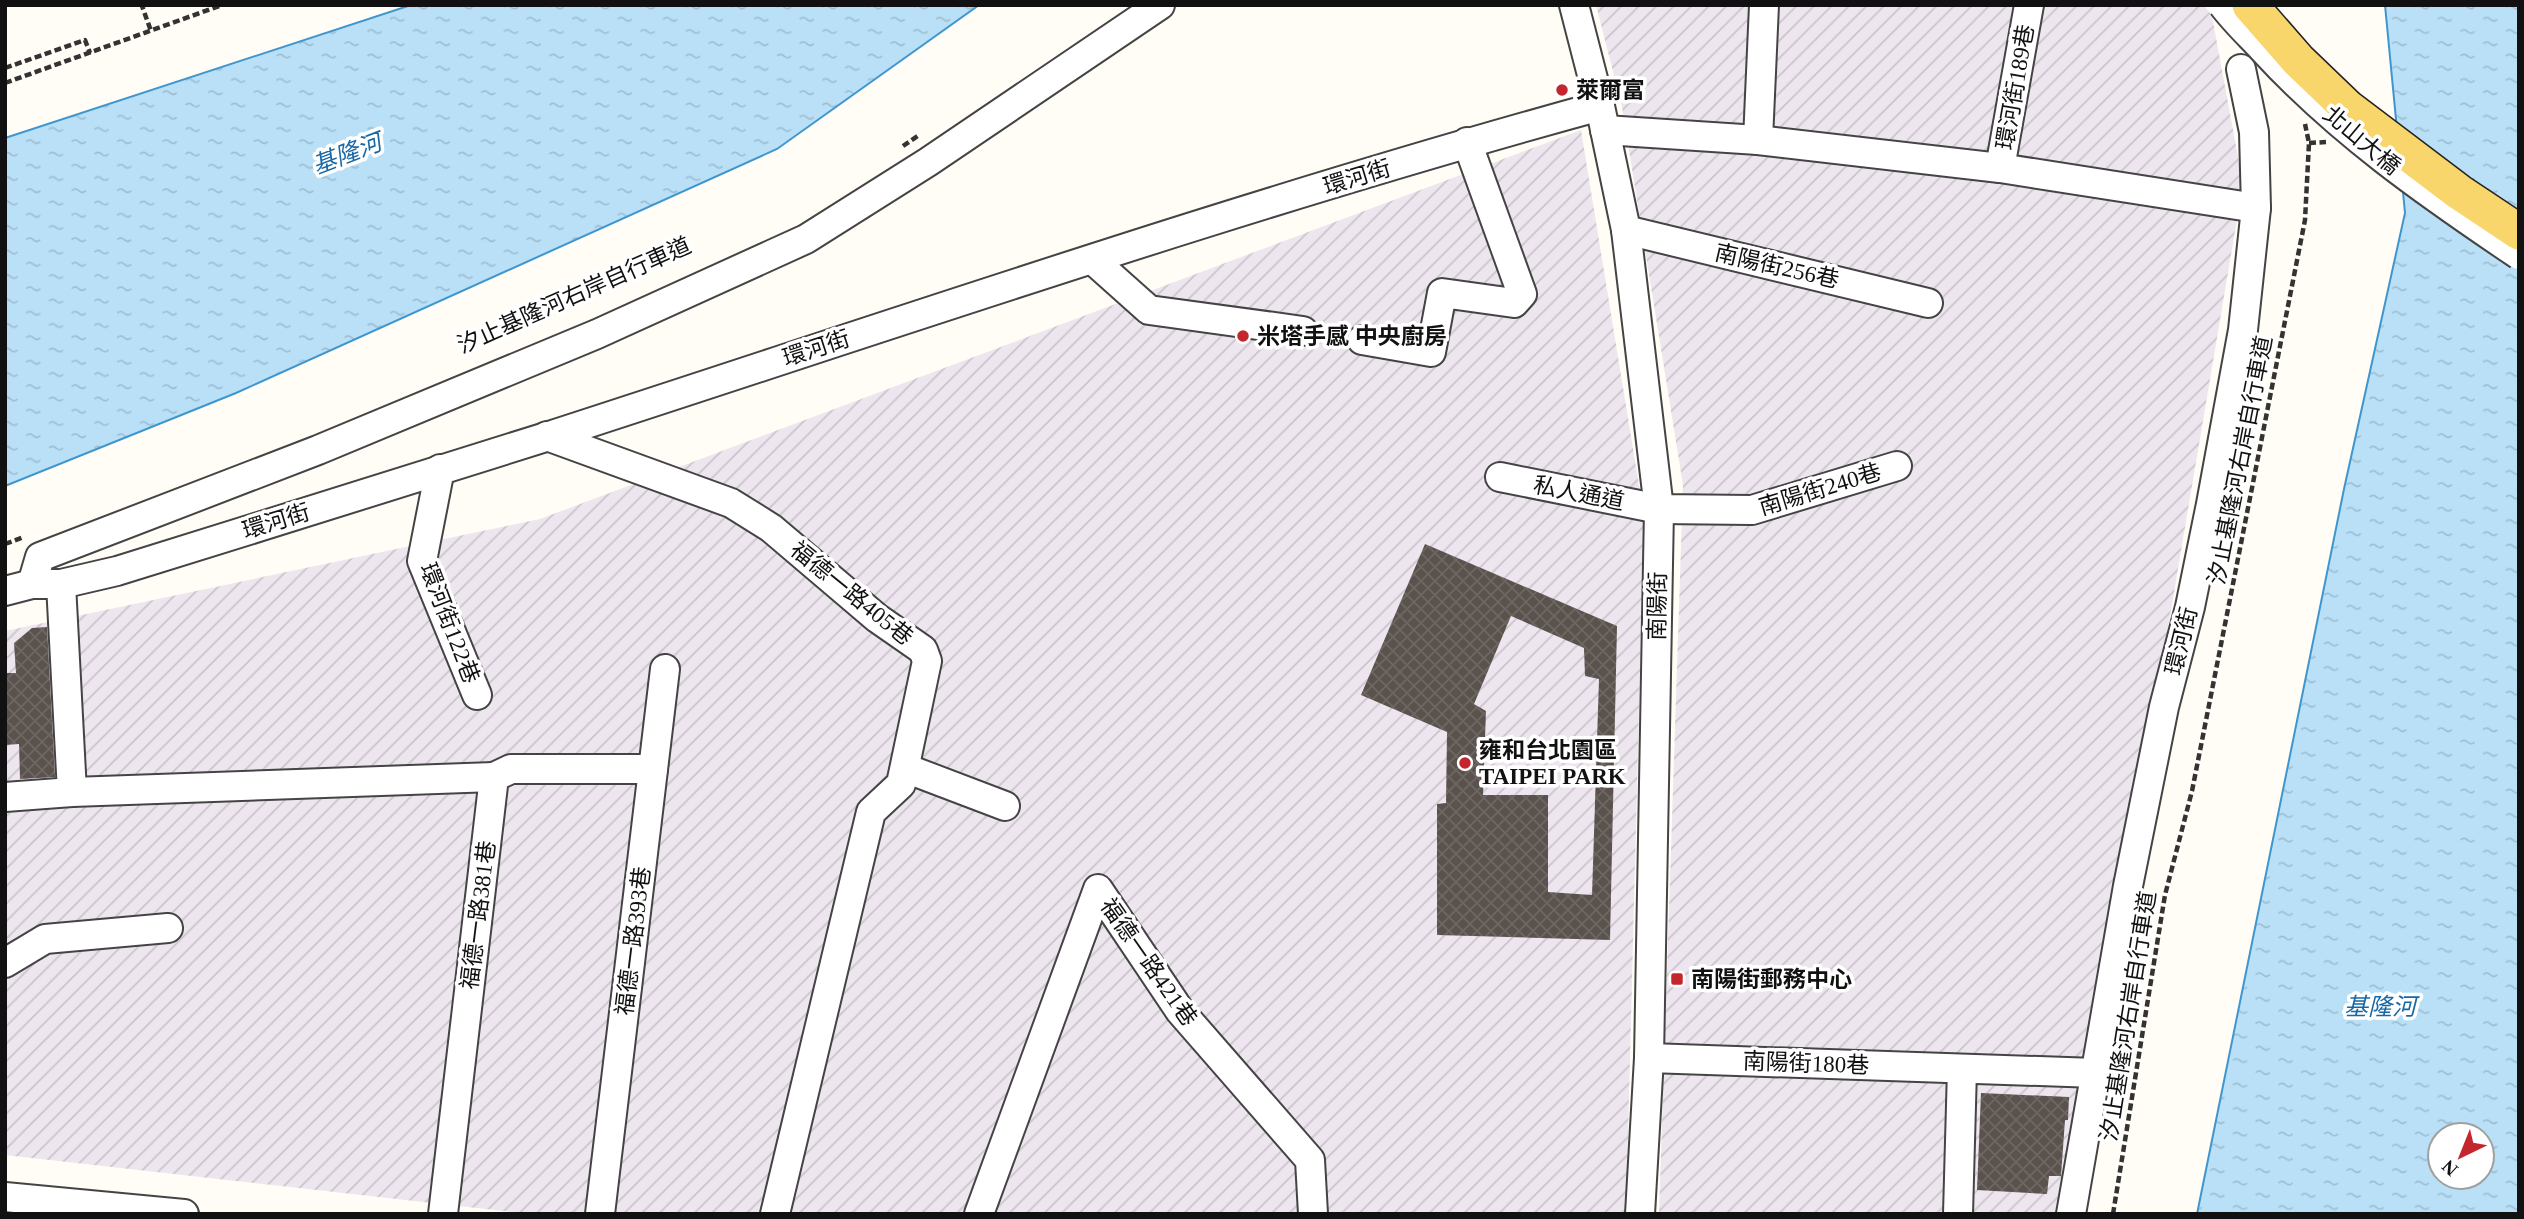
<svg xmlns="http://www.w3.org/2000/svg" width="2524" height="1219" font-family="'Times New Roman','Noto Sans TC',serif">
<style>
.industrial{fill:url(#industrial-furrows)}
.water{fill:url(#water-ripples);stroke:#3f96cf;stroke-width:2;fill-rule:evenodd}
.building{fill:url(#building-cross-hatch);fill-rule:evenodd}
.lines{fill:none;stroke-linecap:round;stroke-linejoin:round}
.minor-casing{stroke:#444;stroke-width:32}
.path{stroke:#333;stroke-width:4.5;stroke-dasharray:7 3.5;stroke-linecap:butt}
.minor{stroke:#fff;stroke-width:28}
.minor-bridge-casing{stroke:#444;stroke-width:32;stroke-linecap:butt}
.major-bridge-casing{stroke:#222;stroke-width:38;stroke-linecap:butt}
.minor-bridge{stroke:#fff;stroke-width:28}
.major-bridge{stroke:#f9d66b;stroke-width:35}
.poi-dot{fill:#c4262e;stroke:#fff;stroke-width:2.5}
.labels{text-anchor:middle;stroke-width:7;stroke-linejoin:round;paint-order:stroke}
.street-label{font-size:23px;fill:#111;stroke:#fff}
.poi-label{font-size:23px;font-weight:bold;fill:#111;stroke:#fff;text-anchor:start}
.water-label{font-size:24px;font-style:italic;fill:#1768a6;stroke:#fff}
</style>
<defs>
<pattern id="industrial-furrows" width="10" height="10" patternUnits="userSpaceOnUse" patternTransform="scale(1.75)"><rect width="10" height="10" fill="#eee6ef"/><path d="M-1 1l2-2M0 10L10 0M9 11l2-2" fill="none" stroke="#cbc4cc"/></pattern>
<pattern id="water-ripples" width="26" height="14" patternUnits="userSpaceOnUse" patternTransform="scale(1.75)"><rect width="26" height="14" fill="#b9e0f7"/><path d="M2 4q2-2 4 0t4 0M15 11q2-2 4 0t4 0" fill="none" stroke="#9ebfd3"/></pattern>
<pattern id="building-cross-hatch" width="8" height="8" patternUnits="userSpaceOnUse" patternTransform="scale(1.75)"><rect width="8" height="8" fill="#5a524d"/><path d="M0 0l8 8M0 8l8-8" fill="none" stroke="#6d6662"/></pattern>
</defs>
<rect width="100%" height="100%" fill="#fffdf5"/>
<g class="industrial">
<polygon points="1596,5 2204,5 2212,16 2243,184 2069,1214 1659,1214 1683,485 1622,107"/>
<polygon points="1581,130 1644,516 1626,1214 531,1214 5,1155 5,631 540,519"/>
</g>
<g class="water">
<polygon points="411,5 979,5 777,149 236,393 5,486 5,138"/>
<path d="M2385 5H2519V1214H2197L2344 489 2405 213ZM2440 1135H2482V1177H2440Z"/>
</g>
<g class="building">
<path d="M1425 544 1617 626 1610 940 1437 935V804L1446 803 1447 732 1361 695ZM1511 616 1584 648 1585 676 1599 679 1592 895 1548 892V795H1483L1486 711 1474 704Z"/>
<polygon points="47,627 55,777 20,779 19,744 5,745 5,673 16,673 14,643 32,628"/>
<polygon points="1981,1093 2069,1097 2068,1120 2065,1120 2061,1176 2049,1176 2047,1194 1977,1190"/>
</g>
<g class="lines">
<defs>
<g id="minor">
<polyline points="1574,5 1600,106 1626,230 1659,509 1649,1058 1640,1214"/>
<polyline points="1605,130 1758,140 2000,168 2256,208"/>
<polyline points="1758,140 1764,5"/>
<polyline points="2000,168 2029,5"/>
<polyline points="1626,230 1928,303"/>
<polyline points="1093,260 1149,310 1303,331"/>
<polyline points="1362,340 1431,352 1442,293 1514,303 1522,294 1467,142"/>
<polyline points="547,436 731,503 771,528 877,618 923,650 927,661 901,784 871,812 775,1214"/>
<polyline points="440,469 422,561 477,695"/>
<polyline points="1500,477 1659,509 1752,510 1897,466"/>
<polyline points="32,584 40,557 318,450 597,334 806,239 928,162 1160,5"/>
<polyline points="61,584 72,792"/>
<path d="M5 591 32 584H61L117 571C261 526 405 482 549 436 898 323 1246 203 1600 106"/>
<polyline points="905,768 1005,806"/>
<polyline points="5,797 72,792 494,777"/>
<polyline points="5,963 45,939 168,928"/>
<polyline points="1649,1058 2096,1073"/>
<polyline points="5,1197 184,1214"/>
<polyline points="443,1214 494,777 511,769 653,769"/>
<polyline points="600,1214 665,669"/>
<polyline points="979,1214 1098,889 1180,1011 1310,1160 1313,1214"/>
<polyline points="1958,1214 1962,1069"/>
<polyline points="2071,1214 2128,886 2164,707 2190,607 2211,504 2243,330 2256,208 2254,132 2241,69"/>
</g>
</defs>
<use href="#minor" class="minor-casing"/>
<g class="path">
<polyline points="145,5 142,6 151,31"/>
<polyline points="5,68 85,40 90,53"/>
<polyline points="5,83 222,5"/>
<polyline points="2309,143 2326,142"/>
<polyline points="903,146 919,135"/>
<polyline points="5,544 24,537"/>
<polyline points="2113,1214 2165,895 2192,791 2305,220 2309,143 2305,124"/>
</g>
<use href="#minor" class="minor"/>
<defs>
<path id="minor-bridge" d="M2223 5C2235 21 2250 35 2263 49 2338 131 2427 193 2519 255"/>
<polyline id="major-bridge" points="2250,5 2298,60 2348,108 2459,192 2519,232"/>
</defs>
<use href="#minor-bridge" class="minor-bridge-casing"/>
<use href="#major-bridge" class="major-bridge-casing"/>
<use href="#minor-bridge" class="minor-bridge"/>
<use href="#major-bridge" class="major-bridge"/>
</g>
<g class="poi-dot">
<circle cx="1562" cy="90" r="7"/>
<circle cx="1243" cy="336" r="7"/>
<circle cx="1465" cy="763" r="7"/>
<rect x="1670" y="972" width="14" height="14" rx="3.5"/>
</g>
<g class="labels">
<g class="street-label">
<text transform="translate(2015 87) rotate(-80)" y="8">環河街189巷</text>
<text transform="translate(2362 140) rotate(40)" y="8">北山大橋</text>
<text transform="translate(1357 177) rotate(-17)" y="8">環河街</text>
<text transform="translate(1777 266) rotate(13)" y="8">南陽街256巷</text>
<text transform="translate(574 295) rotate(-24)" y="8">汐止基隆河右岸自行車道</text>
<text transform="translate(816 348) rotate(-18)" y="8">環河街</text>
<text transform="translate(2240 460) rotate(-79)" y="8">汐止基隆河右岸自行車道</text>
<text transform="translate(1820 489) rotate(-17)" y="8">南陽街240巷</text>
<text transform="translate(1579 493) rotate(11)" y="8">私人通道</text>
<text transform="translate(276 521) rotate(-17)" y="8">環河街</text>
<text transform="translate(852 593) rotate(39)" y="8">福德一路405巷</text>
<text transform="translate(1657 606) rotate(-89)" y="8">南陽街</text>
<text transform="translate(450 623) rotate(69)" y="8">環河街122巷</text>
<text transform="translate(2181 641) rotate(-76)" y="8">環河街</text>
<text transform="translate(478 915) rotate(-83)" y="8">福德一路381巷</text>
<text transform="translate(633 941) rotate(-83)" y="8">福德一路393巷</text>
<text transform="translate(1149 962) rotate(55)" y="8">福德一路421巷</text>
<text transform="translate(2128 1016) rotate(-81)" y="8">汐止基隆河右岸自行車道</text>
<text transform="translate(1806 1063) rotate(2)" y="8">南陽街180巷</text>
</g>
<g class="poi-label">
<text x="1576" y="98">萊爾富</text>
<text x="1257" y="344">米塔手感 中央廚房</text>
<text x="1479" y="758">雍和台北園區<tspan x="1479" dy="26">TAIPEI PARK</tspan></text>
<text x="1691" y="987">南陽街郵務中心</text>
</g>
<g class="water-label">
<text transform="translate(347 154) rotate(-21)" y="8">基隆河</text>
<text x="2380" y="1015">基隆河</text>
</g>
</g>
<rect width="2524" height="1219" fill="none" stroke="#111111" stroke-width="14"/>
<g transform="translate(2461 1156) rotate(223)"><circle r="33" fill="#ffffff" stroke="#a0a0a0" stroke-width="2"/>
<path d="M0-5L12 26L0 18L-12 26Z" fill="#c4262e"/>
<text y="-10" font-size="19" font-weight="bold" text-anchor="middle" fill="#111111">N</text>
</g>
</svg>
